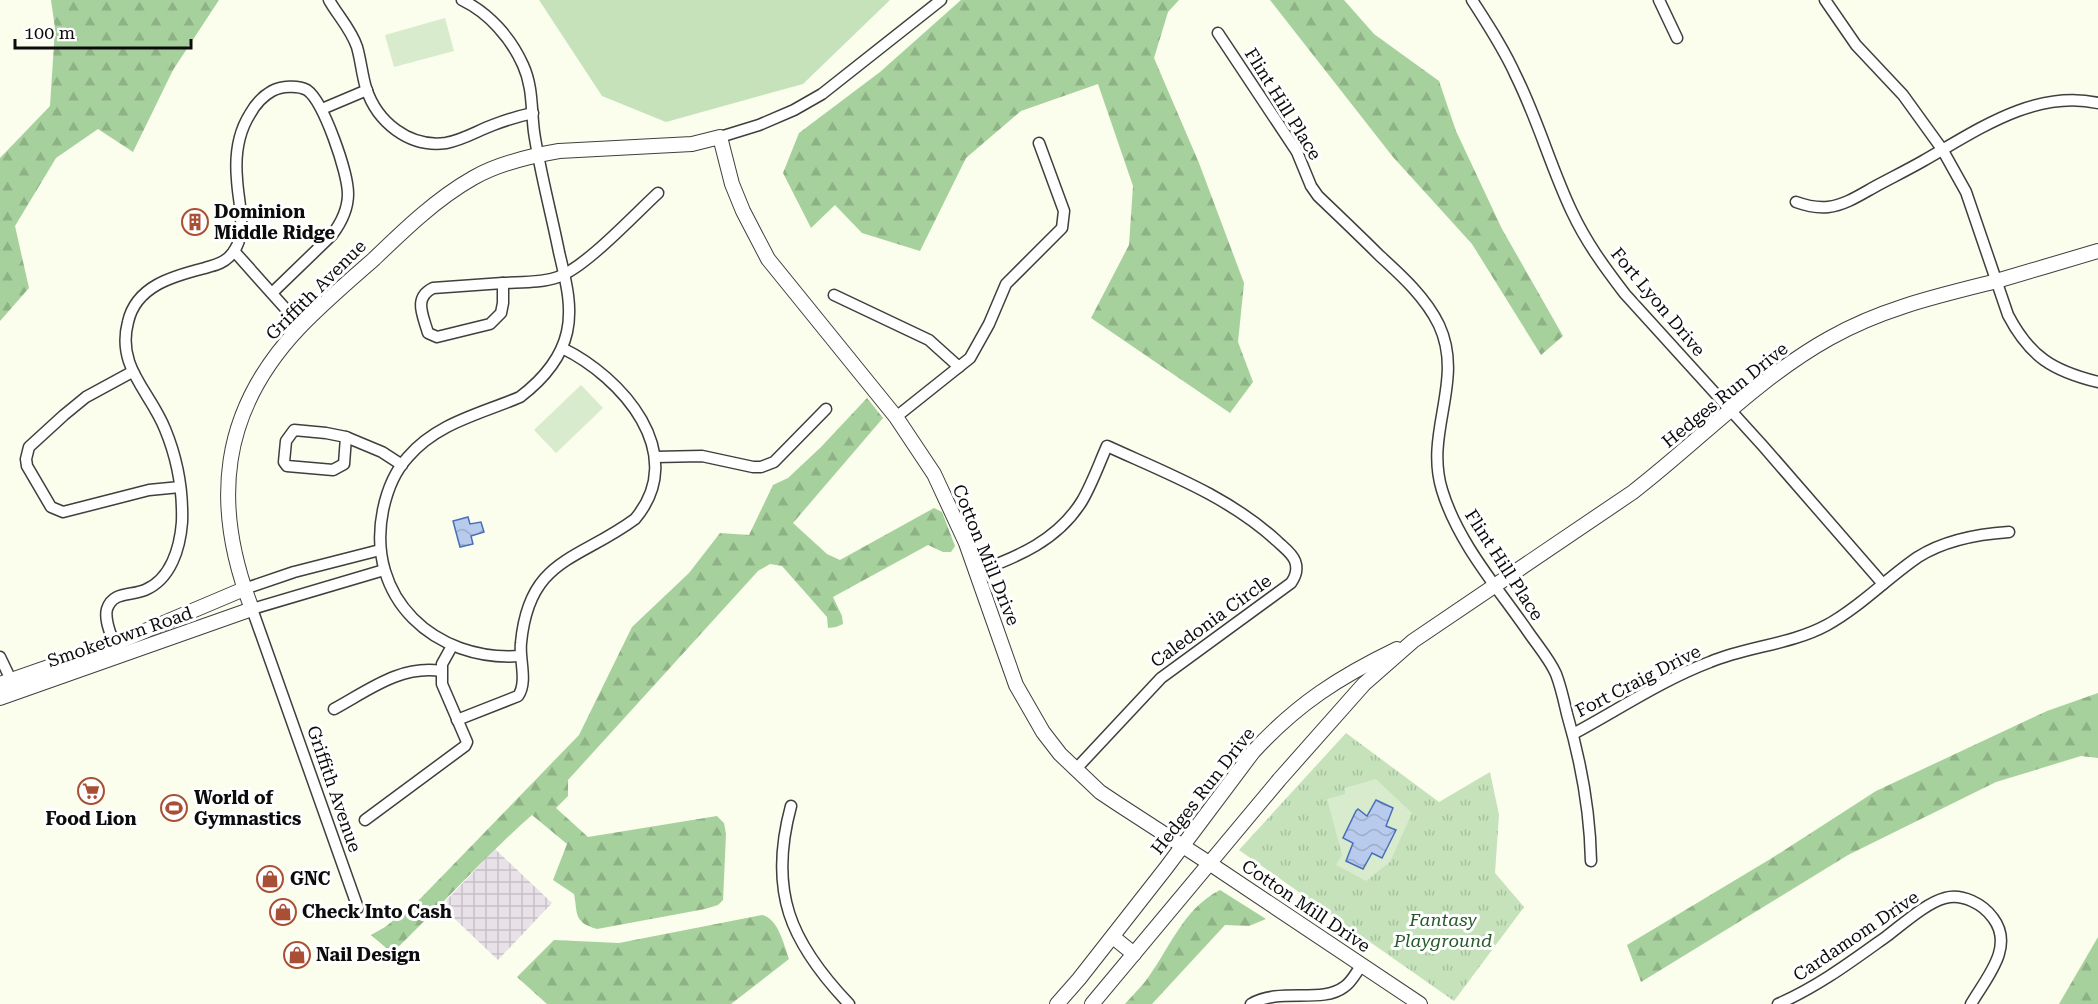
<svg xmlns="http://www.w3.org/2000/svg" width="2098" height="1004" font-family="'Roboto Serif',serif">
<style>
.industrial{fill:url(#industrial-grid)}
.grass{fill:#c5e2bb}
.forest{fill:url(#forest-firs)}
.park{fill:url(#park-tufts)}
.pitch{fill:#d8ebcc}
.water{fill:url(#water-waves);stroke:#496fbb;stroke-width:1.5}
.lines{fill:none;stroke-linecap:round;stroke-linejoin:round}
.minor-casing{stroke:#3f3f3f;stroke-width:13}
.tertiary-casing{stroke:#3f3f3f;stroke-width:16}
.minor{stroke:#fff;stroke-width:10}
.tertiary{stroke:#fff;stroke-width:14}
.labels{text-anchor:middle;stroke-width:6;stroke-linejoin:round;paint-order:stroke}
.street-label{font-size:18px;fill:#0c0c0c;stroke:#fff}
.poi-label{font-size:18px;font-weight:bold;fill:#0c0c0c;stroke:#fff;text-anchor:start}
.park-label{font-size:18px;font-style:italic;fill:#255a28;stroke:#fff}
</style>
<defs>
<pattern id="industrial-grid" width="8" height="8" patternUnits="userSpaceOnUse" patternTransform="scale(1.5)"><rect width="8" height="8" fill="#e9e1e8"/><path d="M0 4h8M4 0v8" fill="none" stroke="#c7c0c6"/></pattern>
<pattern id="forest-firs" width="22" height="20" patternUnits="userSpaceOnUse" patternTransform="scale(1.5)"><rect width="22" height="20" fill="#a6d19c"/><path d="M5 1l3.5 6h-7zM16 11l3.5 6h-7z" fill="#8eb285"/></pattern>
<pattern id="park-tufts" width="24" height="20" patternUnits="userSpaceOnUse" patternTransform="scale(1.5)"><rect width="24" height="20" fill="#c5e2bb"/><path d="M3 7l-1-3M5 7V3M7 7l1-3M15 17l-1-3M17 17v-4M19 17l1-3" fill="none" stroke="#a8c1a0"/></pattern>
<pattern id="water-waves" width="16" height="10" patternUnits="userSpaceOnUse" patternTransform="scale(1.5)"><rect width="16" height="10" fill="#b8cbed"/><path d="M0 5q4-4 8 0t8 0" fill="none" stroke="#9dadca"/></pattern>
</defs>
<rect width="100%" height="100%" fill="#fbfded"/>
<polygon class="industrial" points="495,849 552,903 498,960 441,906"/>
<polygon class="grass" points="539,0 890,0 803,84 666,122 602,96"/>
<g class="forest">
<polygon points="51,0 219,0 173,70 133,152 98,129 56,158 15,226 29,288 0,321 0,158 50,106 55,28"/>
<polygon points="961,0 1179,0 1168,12 1154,58 1199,163 1244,283 1238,342 1253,382 1230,413 1091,318 1129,245 1133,186 1098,84 1021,111 966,158 920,251 862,233 835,205 811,228 783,173 799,133 880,72"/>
<polygon points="1270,0 1344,0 1374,34 1439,81 1456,131 1502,229 1563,336 1541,355 1472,244 1393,157"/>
<path d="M867 398 883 418 793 523 827 554 840 560 934 508 942 512 955 546 951 552H943L928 545 833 597 842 616 843 624 836 627 828 628 827 617 782 566 770 564 758 571 568 780V796L556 808 588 837 717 816 724 823 726 834 723 900 718 905 705 909 597 929C573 922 578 914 574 894L553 880 567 844 532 815C483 858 439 908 392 953L371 935 385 927 418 901 579 735 632 627 689 573 720 533 749 535 773 485 788 478 821 447Z"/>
<polygon points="2098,693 2098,758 2081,756 1996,782 1848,855 1641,982 1627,945 1772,858 1876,791 2047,711"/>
<path d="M1220 890 1266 919 1249 926 1225 925 1152 1004H1125C1131 997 1138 990 1144 983 1169 951 1182 909 1220 890Z"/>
<path d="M762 915C778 918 784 945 789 959L731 1004H547L517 977 554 940 619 943Z"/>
<polygon points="2098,937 2098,1004 2059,1004"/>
</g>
<polygon class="park" points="1346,733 1439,802 1490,772 1499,815 1495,873 1524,907 1454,1001 1239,850"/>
<g class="pitch">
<polygon points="445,18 454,51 394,67 385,35"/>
<polygon points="581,385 603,408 556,453 534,430"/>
<polygon points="1376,779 1412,813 1390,862 1366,881 1336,865 1342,855 1327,799 1345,794 1345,788"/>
</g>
<g class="water">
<polygon points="468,517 470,524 481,522 484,532 471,536 473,544 460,547 453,521"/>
<polygon points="1376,800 1393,808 1386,826 1396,830 1382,858 1372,853 1363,869 1346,861 1353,843 1343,838 1356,811 1358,809 1367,816"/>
</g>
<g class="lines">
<defs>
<g id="minor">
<path d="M329 0C338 16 351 29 357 47 361 61 362 75 366 88 377 122 409 148 446 143 463 140 477 131 493 125 506 120 519 116 533 113"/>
<path d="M462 0C489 13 511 38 523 65 533 87 531 108 534 132 540 172 551 212 559 252 565 278 573 305 567 332 561 359 541 381 520 397 480 414 437 423 408 457 394 472 387 491 383 510 365 598 435 662 520 656"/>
<path d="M1472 0C1488 25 1504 49 1516 76 1538 120 1551 168 1572 212 1586 242 1605 268 1625 294L1763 446 1883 584"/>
<polyline points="1659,0 1677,38"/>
<path d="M1825 0 1856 45 1903 95 1942 149 1966 192 2008 315C2030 357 2053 371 2098 382"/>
<path d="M1218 33 1297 152 1311 186 1318 196C1339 216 1360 236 1380 256 1402 276 1426 298 1439 325 1465 381 1424 432 1442 490 1458 543 1498 588 1529 633 1538 646 1550 660 1556 674 1561 687 1564 701 1567 714 1581 762 1590 811 1591 861"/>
<polyline points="322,109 367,90"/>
<polyline points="720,137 759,125 794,110 822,94 941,0"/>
<path d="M1796 202C1807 206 1817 208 1828 207 1846 205 1863 193 1878 185 1893 177 1909 169 1923 161 1976 131 2034 89 2098 103"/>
<polyline points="234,251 301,326"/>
<path d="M503 283V303L501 313 490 324 437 337 428 333C423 315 413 298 433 288Z"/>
<path d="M503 283C520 282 542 283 558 277 586 267 634 215 658 193"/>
<polyline points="834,295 929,340 959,367"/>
<polyline points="132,372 86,397 64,415 29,447 26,459 27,466 51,507 63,512 149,490 180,487"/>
<polyline points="896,417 970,358 989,324 1006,284 1062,228 1064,211 1039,143"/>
<polygon points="294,430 326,433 346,437 344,464 333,470 287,466 284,462 286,441"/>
<polyline points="346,437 382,452 402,465"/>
<polyline points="655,457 702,456 753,467 761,467 774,462 826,409"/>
<path d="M976 572C1018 557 1058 540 1082 501 1092 484 1099 464 1107 446 1166 473 1228 496 1277 541 1283 547 1292 553 1295 561 1298 569 1296 576 1291 583L1161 678 1075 770"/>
<polyline points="244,589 294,572 380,550"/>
<path d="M114 644C111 634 104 620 107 609 113 591 131 596 145 590 171 579 180 548 182 522 183 491 177 458 165 429 150 391 116 367 128 322 136 286 173 276 205 268 214 265 222 264 229 257 250 237 238 204 237 179 235 157 238 133 250 114 255 105 263 96 272 91 281 86 298 85 307 90 324 102 348 173 348 194 348 210 341 223 332 235L272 293"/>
<polyline points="0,657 11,680"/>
<path d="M334 709C369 690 400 665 441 671"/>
<path d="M457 720 518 696C528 682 519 659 521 643 529 558 578 561 635 519 690 454 622 377 562 348"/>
<path d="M1573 734C1618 710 1662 680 1710 662 1748 646 1790 645 1827 625 1860 607 1887 578 1918 557 1945 540 1978 534 2009 532"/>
<path d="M791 806C768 891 790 942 849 1004"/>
<polyline points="365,820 465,746 467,742 442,684 442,664 452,646"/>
<polyline points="358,908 252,609 384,570"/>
<path d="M1251 1004C1280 987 1322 1004 1344 987 1352 982 1356 972 1362 965"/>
<path d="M1778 1004C1819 986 1852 961 1887 936 1903 924 1926 903 1945 898 1962 893 1983 904 1993 918 2015 947 1986 978 1971 1004"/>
</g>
<g id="tertiary">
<polyline points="0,684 114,644 244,589"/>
<path d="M0 698 252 609C211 504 220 411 300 327 323 303 349 281 374 259 404 230 436 199 473 178 499 163 530 156 559 151L692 144 720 137 732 184 743 211 768 259 896 417 934 474 966 543 1016 685 1043 732 1060 754 1100 792 1118 804 1209 863 1420 1004"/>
<polyline points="1113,937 1134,954"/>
<path d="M1057 1004 1079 979 1166 868 1253 752C1297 704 1339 677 1397 649"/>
<path d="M1092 1004 1279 780 1364 684 1413 641 1633 492C1699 441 1758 378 1830 338 1881 309 1937 296 1993 282 2028 272 2063 261 2098 251"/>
</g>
</defs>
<use href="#minor" class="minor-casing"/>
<use href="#tertiary" class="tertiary-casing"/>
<use href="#minor" class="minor"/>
<use href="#tertiary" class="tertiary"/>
</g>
<defs>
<symbol id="building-ring" viewBox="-11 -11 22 22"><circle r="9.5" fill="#fff" stroke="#a94f36" stroke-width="1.5"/><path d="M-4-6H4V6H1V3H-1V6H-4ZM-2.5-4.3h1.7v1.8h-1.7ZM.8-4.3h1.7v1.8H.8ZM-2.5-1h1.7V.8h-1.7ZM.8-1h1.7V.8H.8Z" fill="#a94f36"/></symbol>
<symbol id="supermarket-ring" viewBox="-11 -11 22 22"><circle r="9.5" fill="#fff" stroke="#a94f36" stroke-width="1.5"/><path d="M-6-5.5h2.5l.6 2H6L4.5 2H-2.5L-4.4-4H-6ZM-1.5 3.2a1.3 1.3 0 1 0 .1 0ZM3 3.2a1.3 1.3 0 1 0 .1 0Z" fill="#a94f36"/></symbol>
<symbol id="stadium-ring" viewBox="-11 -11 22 22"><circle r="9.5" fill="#fff" stroke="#a94f36" stroke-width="1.5"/><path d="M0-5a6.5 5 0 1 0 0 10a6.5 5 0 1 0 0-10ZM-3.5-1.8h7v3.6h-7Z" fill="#a94f36"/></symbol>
<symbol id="shop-ring" viewBox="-11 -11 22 22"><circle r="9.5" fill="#fff" stroke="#a94f36" stroke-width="1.5"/><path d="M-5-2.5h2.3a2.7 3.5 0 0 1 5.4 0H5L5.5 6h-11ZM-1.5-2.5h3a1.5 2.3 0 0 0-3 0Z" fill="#a94f36"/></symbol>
</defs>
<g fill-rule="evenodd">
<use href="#building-ring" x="180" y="207" width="30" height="30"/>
<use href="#supermarket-ring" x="76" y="776" width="30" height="30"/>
<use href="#stadium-ring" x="159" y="793" width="30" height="30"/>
<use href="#shop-ring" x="255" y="864" width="30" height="30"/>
<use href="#shop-ring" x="268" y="897" width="30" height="30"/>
<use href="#shop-ring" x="282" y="940" width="30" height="30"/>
</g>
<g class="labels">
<g class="street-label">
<text transform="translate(1283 104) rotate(58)" y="6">Flint Hill Place</text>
<text transform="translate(316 290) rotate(-45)" y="6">Griffith Avenue</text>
<text transform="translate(1658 302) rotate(50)" y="6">Fort Lyon Drive</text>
<text transform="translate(1725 395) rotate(-39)" y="6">Hedges Run Drive</text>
<text transform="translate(986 555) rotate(68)" y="6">Cotton Mill Drive</text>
<text transform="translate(1504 565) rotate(57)" y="6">Flint Hill Place</text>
<text transform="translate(1211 621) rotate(-36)" y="6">Caledonia Circle</text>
<text transform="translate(120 637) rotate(-19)" y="6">Smoketown Road</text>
<text transform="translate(1638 681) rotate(-27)" y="6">Fort Craig Drive</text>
<text transform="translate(334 789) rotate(71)" y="6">Griffith Avenue</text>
<text transform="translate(1203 791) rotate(-52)" y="6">Hedges Run Drive</text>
<text transform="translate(1306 906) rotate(34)" y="6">Cotton Mill Drive</text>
<text transform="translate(1856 936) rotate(-34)" y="6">Cardamom Drive</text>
</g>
<g class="poi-label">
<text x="214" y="218">Dominion<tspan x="214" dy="21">Middle Ridge</tspan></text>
<text x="194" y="804">World of<tspan x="194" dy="21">Gymnastics</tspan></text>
<text x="91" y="825" text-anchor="middle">Food Lion</text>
<text x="290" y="885">GNC</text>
<text x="302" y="918">Check Into Cash</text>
<text x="316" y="961">Nail Design</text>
</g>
<g class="park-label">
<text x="1443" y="926">Fantasy<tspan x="1443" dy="21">Playground</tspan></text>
</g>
</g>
<path d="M15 39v9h176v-9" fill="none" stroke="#0c0c0c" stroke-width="3"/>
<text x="24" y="39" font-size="18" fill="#0c0c0c" stroke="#ffffff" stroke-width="4.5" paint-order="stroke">100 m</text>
</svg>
